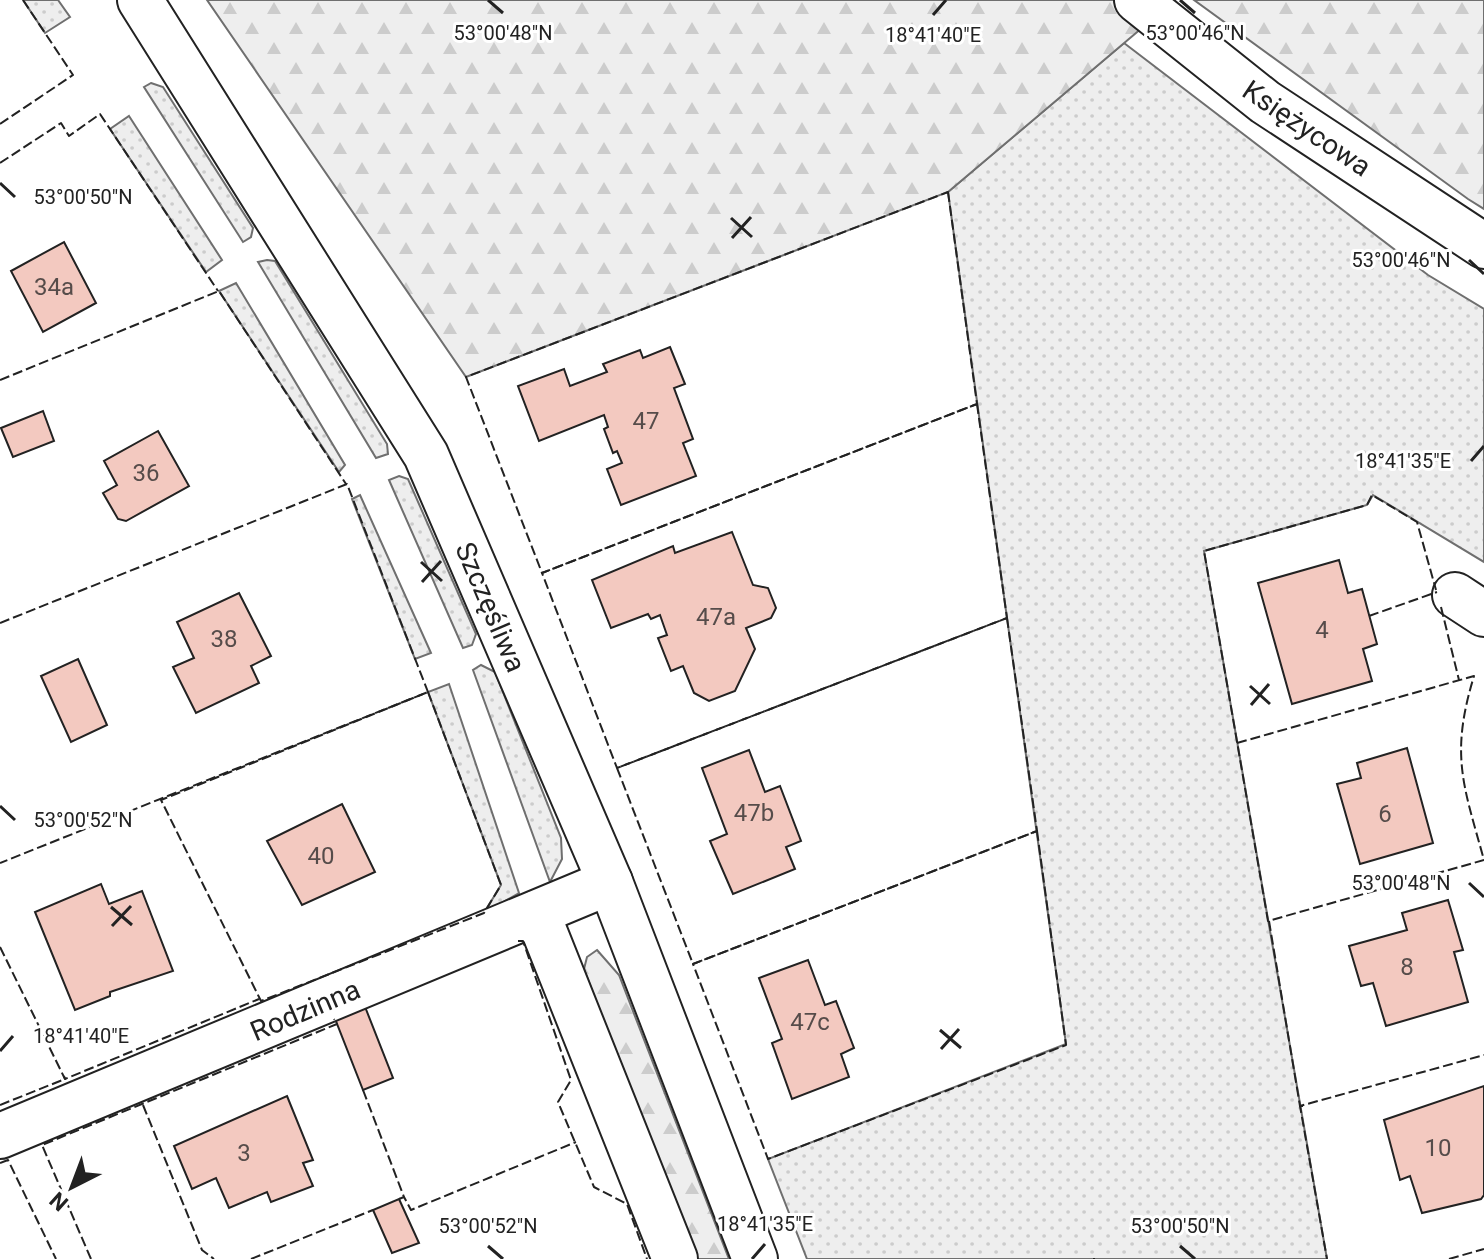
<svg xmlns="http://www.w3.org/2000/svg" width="1484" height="1259" font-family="Roboto,sans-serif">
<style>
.grass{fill:url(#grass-dots);stroke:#6f6f6f;stroke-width:2}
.forest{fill:url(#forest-firs);stroke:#6f6f6f;stroke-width:2}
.building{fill:#f3c9c0;stroke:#222;stroke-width:2}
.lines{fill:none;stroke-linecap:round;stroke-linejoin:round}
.minor-casing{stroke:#222;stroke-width:48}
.minor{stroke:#fff;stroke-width:44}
.fence{stroke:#222;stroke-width:2;stroke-dasharray:10 4;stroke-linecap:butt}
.ticks{fill:none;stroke:#222;stroke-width:3}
.labels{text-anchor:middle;stroke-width:6;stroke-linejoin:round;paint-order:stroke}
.number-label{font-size:24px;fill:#564c4a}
.street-label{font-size:28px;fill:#222;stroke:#fff}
.ticks-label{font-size:20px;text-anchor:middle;fill:#222;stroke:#fff;stroke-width:6;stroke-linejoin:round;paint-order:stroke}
</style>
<defs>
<pattern id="grass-dots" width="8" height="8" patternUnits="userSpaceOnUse" patternTransform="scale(2)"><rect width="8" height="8" fill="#eee"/><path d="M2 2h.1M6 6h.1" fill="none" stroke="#ccc" stroke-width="1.8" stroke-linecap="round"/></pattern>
<pattern id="forest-firs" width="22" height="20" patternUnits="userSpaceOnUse" patternTransform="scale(2)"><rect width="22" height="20" fill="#eee"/><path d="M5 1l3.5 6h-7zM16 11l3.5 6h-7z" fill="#ccc"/></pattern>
</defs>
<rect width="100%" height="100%" fill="#fff"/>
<g class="grass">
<polygon points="23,0 58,0 70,17 45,33"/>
<polygon points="1124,43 1428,275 1484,309 1484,562 1373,495 1367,505 1204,551 1327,1259 807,1259 768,1159 1066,1044 948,192"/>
<polygon points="151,83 163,87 253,228 251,237 243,242 144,87"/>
<polygon points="129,116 222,260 206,272 110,129"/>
<polygon points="267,260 275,261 387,444 388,454 376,458 258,262"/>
<polygon points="236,283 345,465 339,472 219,291"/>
<polygon points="399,476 408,479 476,634 472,645 463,648 389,480"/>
<polygon points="360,495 431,653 415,659 352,499"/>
<polygon points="481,665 495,672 561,838 562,859 550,882 473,670"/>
<polygon points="449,684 519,893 484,913 501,885 428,692"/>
</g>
<g class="forest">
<polygon points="207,0 1175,0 948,192 466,377"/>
<polygon points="1194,0 1484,0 1484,209 1468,199"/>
<polygon points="597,950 619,975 729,1259 693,1259 584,969 587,957"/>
</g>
<g class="building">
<polygon points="64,242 96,303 43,332 11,271"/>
<polygon points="670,347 685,384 674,388 693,439 683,443 696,476 621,505 607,469 622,463 617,451 613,453 604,429 608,427 604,415 539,441 518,386 564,369 570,386 607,372 603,364 640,350 643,358"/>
<polygon points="43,411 54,441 13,457 1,428"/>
<polygon points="158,431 189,486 126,521 118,519 103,493 117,485 104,461"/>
<polygon points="732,532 753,585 768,588 776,608 771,618 746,628 755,649 735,691 709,701 694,693 683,666 671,671 658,638 667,635 660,615 651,619 648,614 611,628 592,580 673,546 675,553"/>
<polygon points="1339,560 1348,593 1362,589 1377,644 1363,649 1372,681 1292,704 1258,583"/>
<polygon points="239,593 271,656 251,666 259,683 196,713 173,667 194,658 177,622"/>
<polygon points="78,659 107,725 71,742 41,676"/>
<polygon points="1407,748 1433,843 1360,864 1337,784 1361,778 1357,763"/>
<polygon points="749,750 765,792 780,786 801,841 786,847 795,869 733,894 710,841 727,834 702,768"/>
<polygon points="342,804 375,872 302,905 267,841"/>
<polygon points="101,884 109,904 142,891 173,971 110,992 110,996 75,1010 35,912"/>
<polygon points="1448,900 1463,950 1454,952 1468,1002 1386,1026 1373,983 1361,986 1349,946 1407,930 1402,913"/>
<polygon points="808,960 825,1005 836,1001 854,1048 841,1054 849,1077 792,1099 772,1043 782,1039 759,978"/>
<polygon points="360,994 393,1078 363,1090 330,1006"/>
<polygon points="1484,1086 1484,1195 1481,1199 1422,1213 1410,1176 1400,1180 1384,1120"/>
<polygon points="287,1096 313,1160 303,1163 313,1186 271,1202 267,1192 229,1208 216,1178 192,1189 174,1146"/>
<polygon points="399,1199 419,1243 392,1253 373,1210"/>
</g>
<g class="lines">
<defs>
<g id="minor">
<polyline points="140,0 426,455 610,882 755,1259"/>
<polyline points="1137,0 1265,102 1484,246"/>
<polyline points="1455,595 1484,614"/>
<polyline points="537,913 675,1259"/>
<polyline points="0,1136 610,882"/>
</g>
</defs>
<use href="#minor" class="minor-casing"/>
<use href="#minor" class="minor"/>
<g class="fence">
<polyline points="0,124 73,75 23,0"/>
<polyline points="0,163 61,123 69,136 100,114 218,291"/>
<polygon points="948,192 977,404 542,573 466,377"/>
<polyline points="0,380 219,291 346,484"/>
<polygon points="977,404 1007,618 617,768 542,573"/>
<polyline points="1441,607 1459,680"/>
<polyline points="1369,616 1437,592"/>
<polygon points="1007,618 1037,831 693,964 617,768"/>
<polyline points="0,623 347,484 428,692 0,863"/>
<polygon points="428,692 501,885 484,913 261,1001 161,800"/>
<path d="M1237 743 1474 676C1450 755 1463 784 1484 860L1268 921 1204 551 1367 505 1372 495 1417 522 1436 590"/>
<polygon points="1037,831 1066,1045 768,1159 693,964"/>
<polyline points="1269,921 1300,1106 1484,1055"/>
<polyline points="518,941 523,941 571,1080 558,1102 594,1187 627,1204 647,1259"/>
<polyline points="0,947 65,1079 259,999"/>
<polyline points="363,1090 404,1197"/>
<polyline points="0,1105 65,1079 64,1076"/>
<polyline points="143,1105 202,1250 214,1259"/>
<polyline points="1303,1106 1300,1106 1327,1259"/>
<polyline points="0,1163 8,1160 56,1259"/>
<polyline points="399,1199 404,1197 411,1210 576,1142"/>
<polyline points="91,1259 42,1145 337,1024 334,1019"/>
<polyline points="251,1259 373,1210"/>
<polyline points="1093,1259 1095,1259"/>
<polyline points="1449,1259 1484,1249"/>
</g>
</g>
<path class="ticks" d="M488 0 503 13M1180 0 1195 13M933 15 946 0M0 183 15 197M731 218 752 237M732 238 751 217M1469 260 1484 274M1471 461 1484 446M421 562 442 581M422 582 441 561M1250 686 1270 704M1251 705 1269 684M0 806 15 820M1469 883 1484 897M111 907 132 925M112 926 131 906M940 1030 961 1048M941 1049 959 1029M0 1051 13 1036M488 1246 503 1259M1180 1246 1195 1259M752 1259 765 1244"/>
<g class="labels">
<g class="number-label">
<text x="54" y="295">34a</text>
<text x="646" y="429">47</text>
<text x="146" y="481">36</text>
<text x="716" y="625">47a</text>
<text x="1322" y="638">4</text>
<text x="224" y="647">38</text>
<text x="754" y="821">47b</text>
<text x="1385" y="822">6</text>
<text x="321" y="864">40</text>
<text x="1407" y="975">8</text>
<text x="810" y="1030">47c</text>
<text x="1438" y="1156">10</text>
<text x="244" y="1161">3</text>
</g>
<g class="street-label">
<text transform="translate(1307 128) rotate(34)" y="10">Księżycowa</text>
<text transform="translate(491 607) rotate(67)" y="10">Szczęśliwa</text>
<text transform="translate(305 1010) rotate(-23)" y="10">Rodzinna</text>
</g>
</g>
<g class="ticks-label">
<text x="503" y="40">53°00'48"N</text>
<text x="1195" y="40">53°00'46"N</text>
<text x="933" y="42">18°41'40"E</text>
<text x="83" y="204">53°00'50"N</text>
<text x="1401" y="267">53°00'46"N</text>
<text x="1403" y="468">18°41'35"E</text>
<text x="83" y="827">53°00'52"N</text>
<text x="1401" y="890">53°00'48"N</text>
<text x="81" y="1043">18°41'40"E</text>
<text x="765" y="1231">18°41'35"E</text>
<text x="488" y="1233">53°00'52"N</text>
<text x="1180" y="1233">53°00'50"N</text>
</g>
<g transform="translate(72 1187) rotate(222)" stroke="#ffffff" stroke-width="6" paint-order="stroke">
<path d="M0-6L14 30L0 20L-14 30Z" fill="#222222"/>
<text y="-12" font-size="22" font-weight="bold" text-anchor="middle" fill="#222222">N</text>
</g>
</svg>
